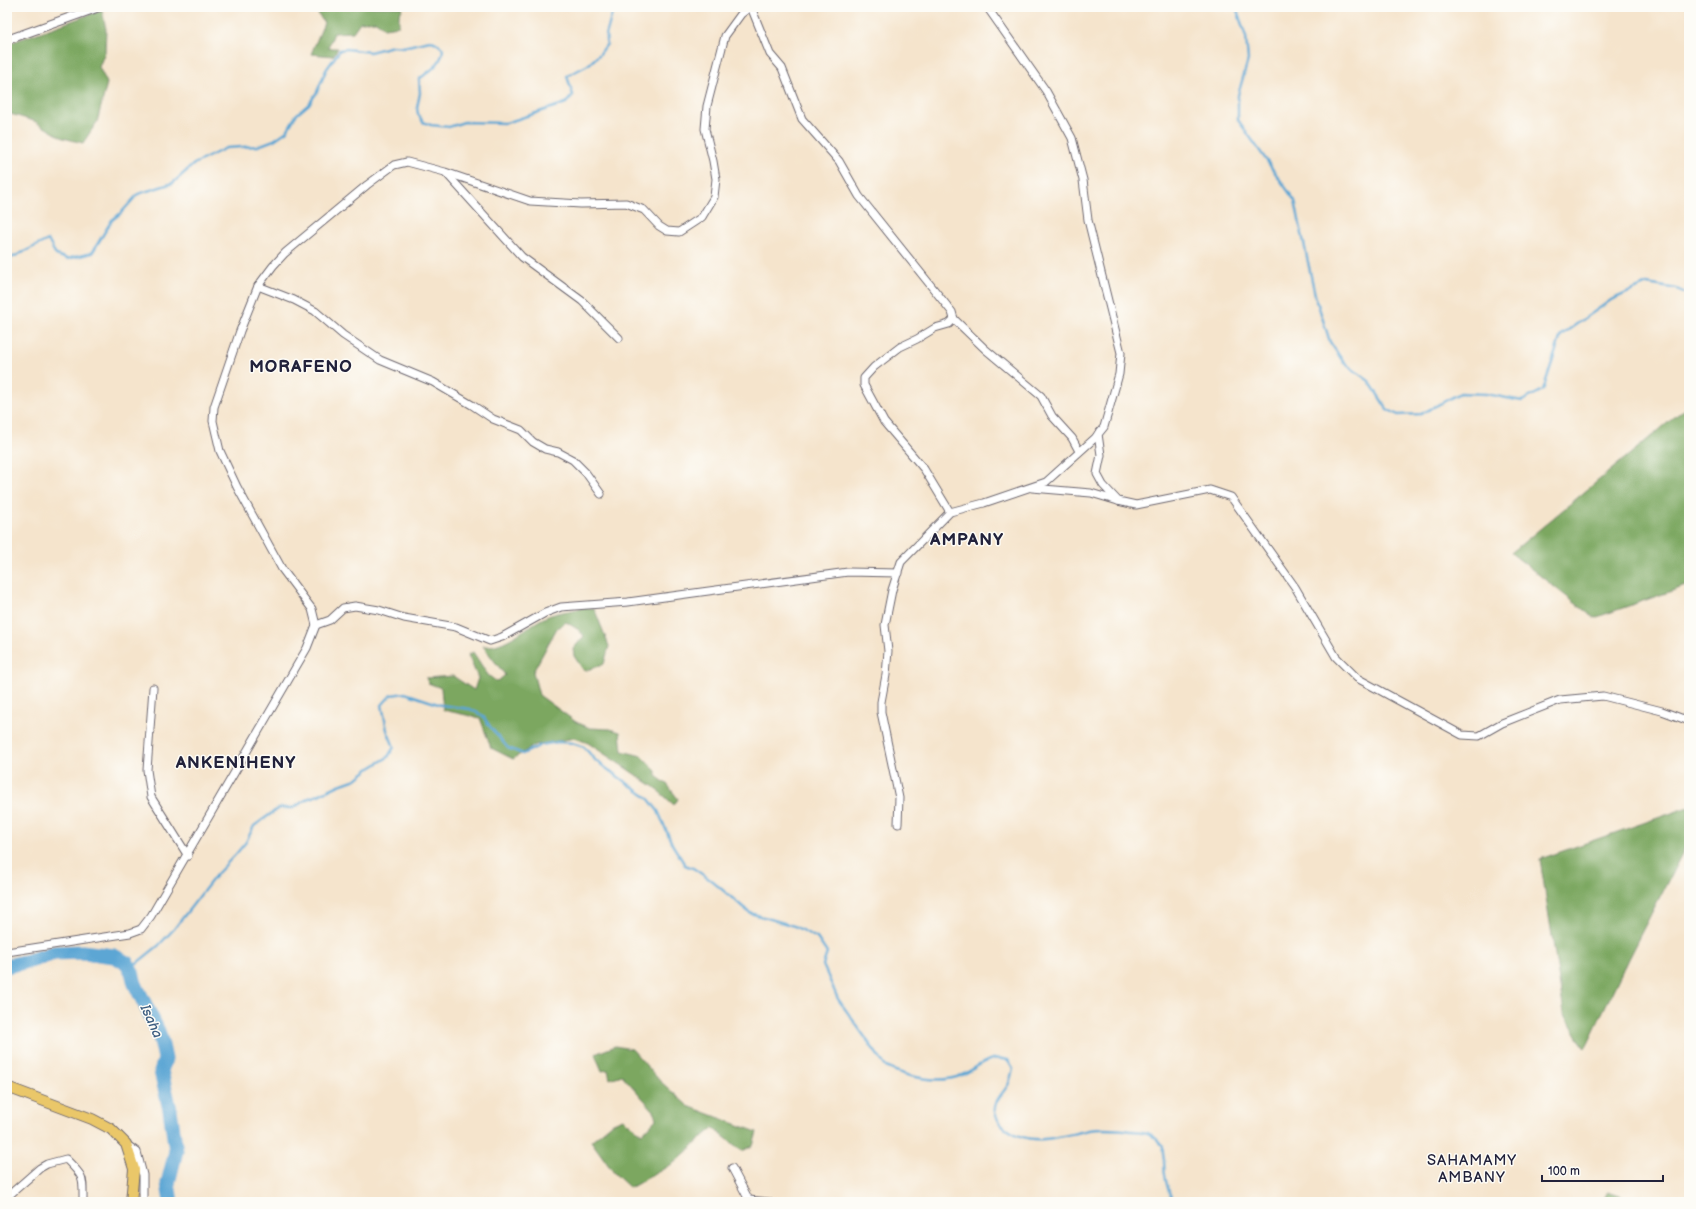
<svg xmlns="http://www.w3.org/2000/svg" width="1696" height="1209" font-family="'Balsamiq Sans',sans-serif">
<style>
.forest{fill:#7ba760;stroke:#4e644e}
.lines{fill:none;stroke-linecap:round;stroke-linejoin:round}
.stream{stroke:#5ca6d4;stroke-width:2.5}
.river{stroke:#5ca6d4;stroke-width:15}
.minor-casing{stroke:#6c666e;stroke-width:9}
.tertiary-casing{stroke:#6c666e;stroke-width:10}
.primary-casing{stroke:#6c666e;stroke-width:12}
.minor{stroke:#fff;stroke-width:7}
.tertiary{stroke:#fff;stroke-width:8}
.primary{stroke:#eac769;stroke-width:10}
.labels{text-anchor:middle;stroke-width:3;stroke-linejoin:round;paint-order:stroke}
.water-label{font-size:14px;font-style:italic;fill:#3c5d80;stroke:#fdfcf7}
.quarter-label{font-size:15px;letter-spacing:1px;fill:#22223b;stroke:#fdfcf7}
.district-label{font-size:17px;font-weight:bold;letter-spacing:1px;fill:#22223b;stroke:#fdfcf7}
</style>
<rect width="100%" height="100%" fill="#fdfcf7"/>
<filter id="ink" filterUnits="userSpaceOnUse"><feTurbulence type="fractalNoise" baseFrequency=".025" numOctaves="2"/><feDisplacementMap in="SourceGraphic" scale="8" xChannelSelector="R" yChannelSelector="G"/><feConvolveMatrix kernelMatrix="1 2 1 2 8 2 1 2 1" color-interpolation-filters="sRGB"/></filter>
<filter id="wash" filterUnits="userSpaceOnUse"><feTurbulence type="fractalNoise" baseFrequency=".012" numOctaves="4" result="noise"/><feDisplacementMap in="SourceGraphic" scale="16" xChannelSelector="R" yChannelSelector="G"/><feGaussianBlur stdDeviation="0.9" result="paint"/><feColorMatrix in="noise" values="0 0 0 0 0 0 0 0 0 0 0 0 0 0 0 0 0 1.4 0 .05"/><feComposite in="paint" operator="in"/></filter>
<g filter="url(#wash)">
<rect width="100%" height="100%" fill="#f5e4cc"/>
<g class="forest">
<polygon points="309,7 403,7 399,16 399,26 384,28 376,21 360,22 353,32 334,33 328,48 338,48 333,56 311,54 324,23 317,12"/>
<polygon points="102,10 106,29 105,52 99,67 107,83 97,122 83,143 63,138 34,121 7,113 7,44"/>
<polygon points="1689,405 1689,585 1594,618 1511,553"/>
<path d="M582 608H594L609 646 604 664 584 671 574 656 573 649 584 636 579 630 566 622 557 628 533 672 539 695 576 722 590 728 610 729 620 732 622 751 642 756 656 771V776L667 784 678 799 674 805 654 787 588 743 575 738 535 745 513 759 491 748 480 718 443 710 441 688 428 683 426 678 453 676 474 690 478 678 468 655 473 652 488 675 497 682 505 675 483 646C506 648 526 626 546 617 557 612 571 611 582 608Z"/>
<polygon points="1689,807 1689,840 1629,957 1585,1049 1564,1013 1540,859"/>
<polygon points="615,1046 632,1049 660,1081 688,1106 757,1132 753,1146 742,1151 713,1128 674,1163 630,1188 614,1173 591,1141 613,1123 623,1119 642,1134 656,1119 654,1111 622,1075 610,1079 608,1070 602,1071 595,1054"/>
<polygon points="1608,1192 1632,1200 1632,1202 1603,1202"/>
</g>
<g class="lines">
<g class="stream">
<polyline points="1236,7 1246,37 1248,60 1238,95 1238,120 1295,201 1315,295 1330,342 1344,363 1369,381 1387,409 1398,415 1421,414 1460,393 1486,394 1522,401 1543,390 1561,335 1611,300 1647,284 1677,289 1689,295"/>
<path d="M7 260 48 240 56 255 67 259 92 253 112 220 121 213 138 194 173 183 194 164 226 148 258 146 274 140 287 131 296 115 309 104 317 92 326 70 340 50 346 49 370 52 393 46 403 47 430 41C436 41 439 45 443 49 442 64 430 71 419 79L420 93 417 108 418 114 423 122 431 125 449 127 464 122 506 123 566 103 573 95 567 76 588 65 599 55 607 44 606 35 614 7"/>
<path d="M127 963H137L142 959 158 946 174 929 216 875 236 854 246 842 254 826 279 808H293L309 798 318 795 339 785 356 779 370 768 388 757 394 747 387 730 382 705 391 695 405 693 441 705 470 709 482 715 491 728 508 748 523 754 541 745 558 742 572 743 584 747 596 761 648 798 658 811 672 844 685 865 693 868 712 881 750 913 794 926 817 938 827 953 823 965 838 999 886 1067C907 1077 940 1085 962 1075 972 1071 982 1061 993 1059 997 1058 1003 1059 1008 1060L1013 1068C1012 1072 1011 1078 1009 1083 1005 1092 993 1100 995 1112 996 1119 1002 1125 1007 1129 1032 1148 1062 1136 1089 1130 1101 1128 1111 1129 1123 1130 1145 1133 1147 1128 1163 1146 1162 1152 1164 1156 1164 1161 1164 1176 1167 1189 1173 1202"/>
</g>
<polyline class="river" points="7,966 29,961 54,953 82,952 114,956 127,963 132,972 135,984 158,1031 162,1045 165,1059 161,1071 170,1110 176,1151 168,1183 171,1202"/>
</g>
</g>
<g filter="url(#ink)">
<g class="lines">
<defs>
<g id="minor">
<polyline points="751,7 770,54 782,68 802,119 839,161 859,196 952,312 954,319 949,324 935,328 917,339 900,347 874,367 864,378 864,385 884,422 924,469 950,512"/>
<polyline points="446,173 522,257 582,301 619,338"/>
<polyline points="258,286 294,300 315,311 343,335 380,360 433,382 472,405 493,419 521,430 533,442 545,449 558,452 573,460 586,473 601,494"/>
<polyline points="954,319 985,349 1041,396 1052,416 1072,438 1079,451"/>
<polyline points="1098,434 1101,455 1097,474 1103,485 1118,501 1136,505 1210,490 1231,497 1295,587 1336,657 1357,678 1462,735 1479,736 1502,723 1560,700 1603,696 1662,711 1689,721"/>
<polyline points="1032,488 1091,493 1118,501"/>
<polyline points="316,625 330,620 343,608 355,606 379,610 404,618 456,627 490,641 502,637 545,613 561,607 628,602 848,572 898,573"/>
<polyline points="153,688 147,770 151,797 188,856"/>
<polyline points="898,824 899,798 881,712 881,702 886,675 888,651 885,625 892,590 901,562 950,512 984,503 1046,482 1095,438 1104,427 1119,374 1121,353 1088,220 1083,180 1072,138 1046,91 987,7"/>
<polyline points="7,952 130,933 141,929 151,916 307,648 316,625 312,609 282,569 237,487 220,451 213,421 214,407 240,331 258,286 273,266 285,253 367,185 394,165 407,162 445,172 530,201 581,204 626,203 644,210 659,226 667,231 679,232 702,217 714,197 716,179 713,161 705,129 707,106 725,36 741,14 750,7"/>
<polyline points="126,1144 137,1152 143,1175 143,1202"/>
<polyline points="732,1168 749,1200 769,1202"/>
<path d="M7 1197 40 1168 47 1164 66 1159C85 1178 83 1176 83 1202"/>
</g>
<polyline id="tertiary" points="7,40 99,7"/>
<polyline id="primary" points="7,1087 92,1119 111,1129 126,1144 134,1169 131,1202"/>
</defs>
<use href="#minor" class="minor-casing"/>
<use href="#tertiary" class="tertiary-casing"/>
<use href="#primary" class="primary-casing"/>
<use href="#minor" class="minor"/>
<use href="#tertiary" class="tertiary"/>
<use href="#primary" class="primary"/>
</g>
</g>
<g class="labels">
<g class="water-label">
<text transform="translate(152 1021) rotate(66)" y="5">Isaha</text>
</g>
<g class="quarter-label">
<text x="1472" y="1165">SAHAMAMY<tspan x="1472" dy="17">AMBANY</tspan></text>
</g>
<g class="district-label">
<text x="301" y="372">MORAFENO</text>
<text x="967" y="545">AMPANY</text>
<text x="236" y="768">ANKENIHENY</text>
</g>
</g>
<rect width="1696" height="1209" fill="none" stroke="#fdfcf7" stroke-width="24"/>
<path d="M1542 1175v6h121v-6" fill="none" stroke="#22223b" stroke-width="2"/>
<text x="1548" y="1175" font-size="12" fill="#22223b" stroke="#fdfcf7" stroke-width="3" paint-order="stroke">100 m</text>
</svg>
